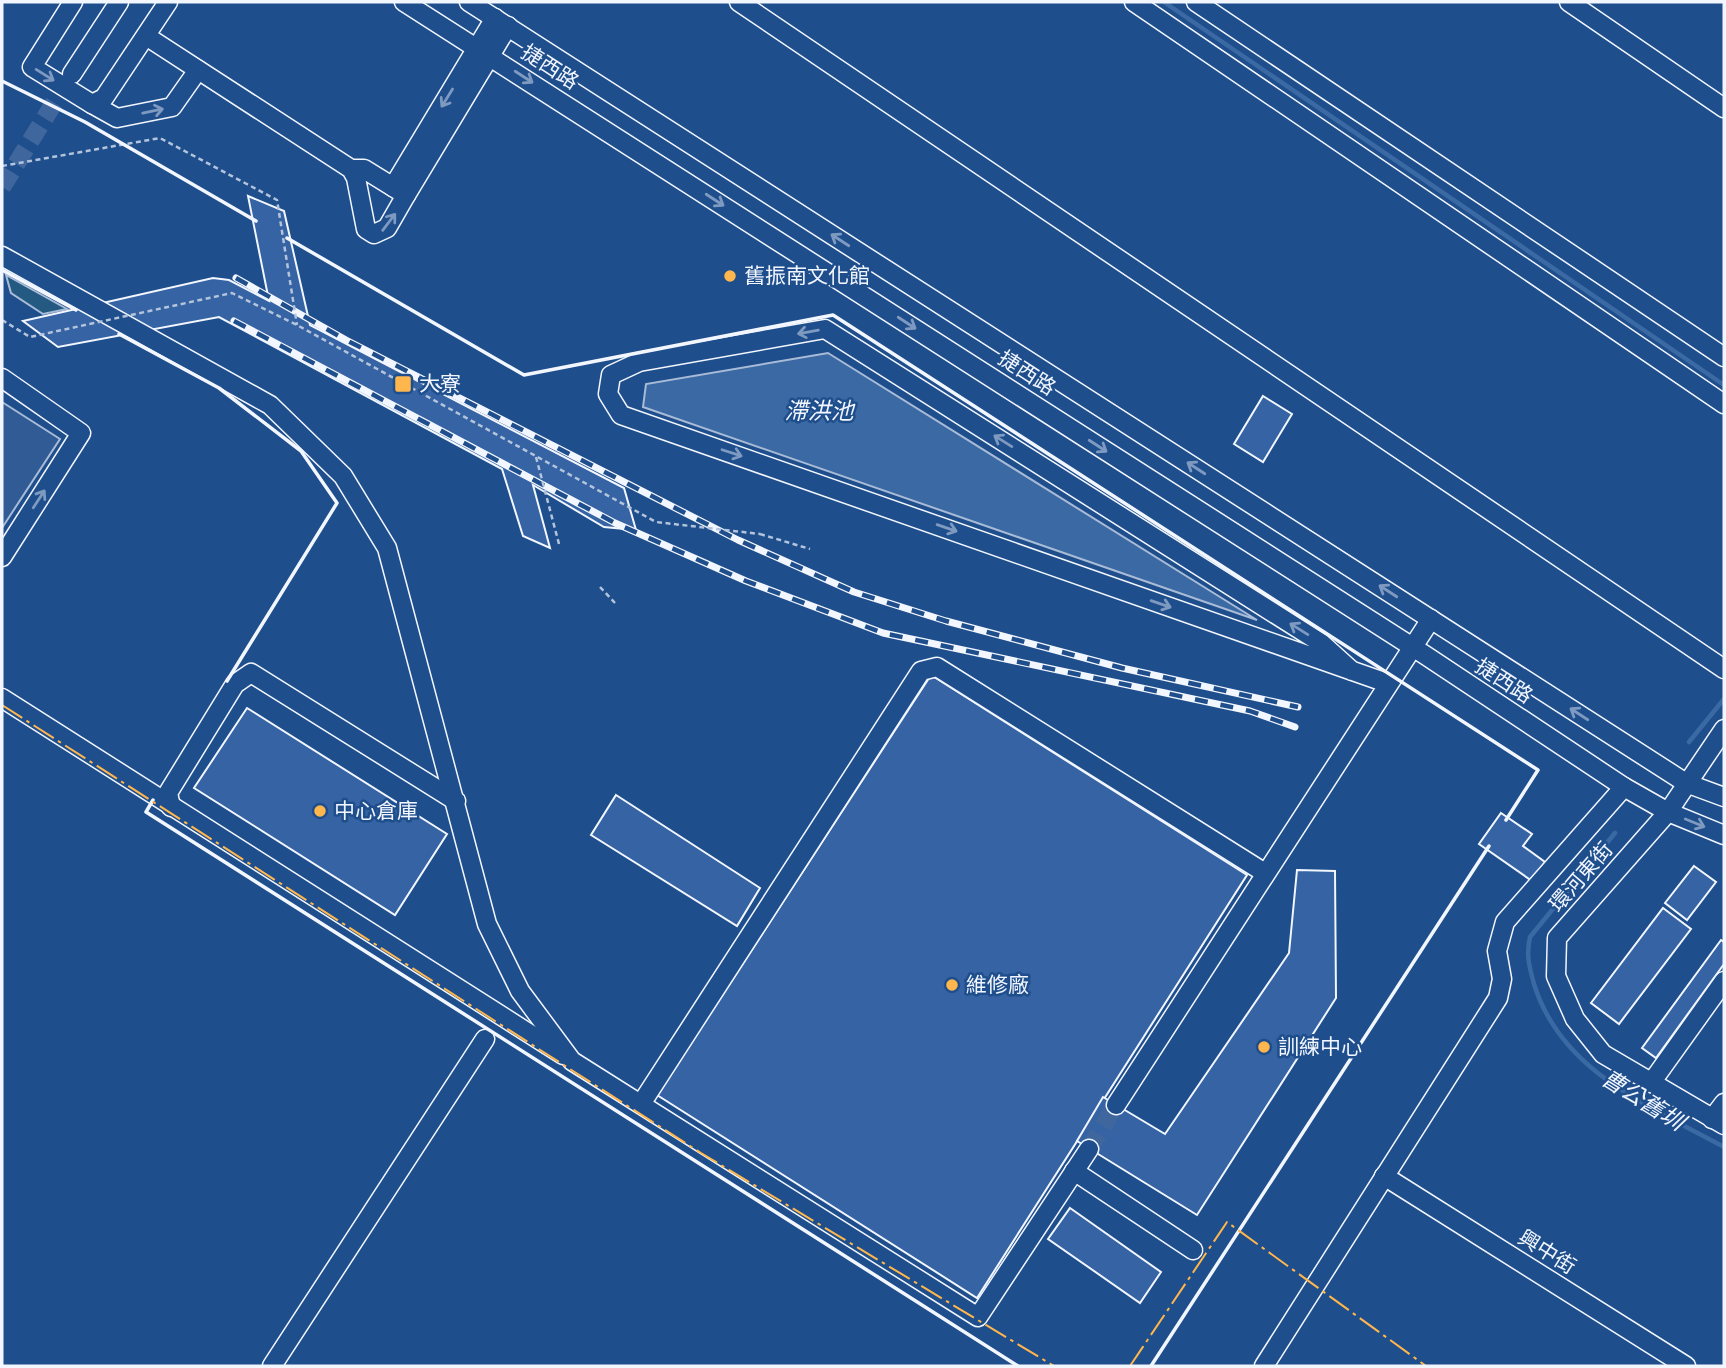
<svg xmlns="http://www.w3.org/2000/svg" width="1726" height="1368" font-family="Figtree,'Noto Sans TC',sans-serif">
<style>
.green{fill:#245a82;stroke:#a8bbd7;stroke-width:2}
.parking{fill:#305b95;stroke:#a8bbd7;stroke-width:2}
.water{fill:#3b69a3;stroke:#a8bbd7;stroke-width:2}
.lines{fill:none;stroke-linecap:round;stroke-linejoin:round}
.stream{stroke:#3b69a3;stroke-width:4.5}
.building{fill:#3563a3;stroke:#f2f6ff;stroke-width:2}
.minor-tunnel{stroke:#3f679d;stroke-width:18;stroke-dasharray:18 9;stroke-linecap:butt}
.minor-casing{stroke:#f2f6ff;stroke-width:21}
.path{stroke:#b3c4dc;stroke-width:2.5;stroke-dasharray:5 3.5;stroke-linecap:butt}
.minor{stroke:#1f4e8c;stroke-width:18}
.rail-casing{stroke:#f2f6ff;stroke-width:7}
.rail{stroke:#1f4e8c;stroke-width:4.5;stroke-dasharray:13;stroke-linecap:butt}
.path-bridge{stroke:#b3c4dc;stroke-width:2.5;stroke-dasharray:5 3.5;stroke-linecap:butt}
.wall{stroke:#f2f6ff;stroke-width:3.5}
.power{stroke:#ffb74d;stroke-width:2;stroke-dasharray:24 5 3.5 5;stroke-linecap:butt}
.oneway{stroke:#7e9ac0}
.poi-dot{fill:#ffb74d;stroke:#1f4e8c;stroke-width:2.5}
.labels{text-anchor:middle;stroke-width:5;stroke-linejoin:round;paint-order:stroke}
.street-label{font-size:21px;fill:#f2f6ff;stroke:#1f4e8c}
.poi-label{font-size:21px;fill:#f2f6ff;stroke:#1f4e8c;text-anchor:start}
.water-label{font-size:23px;font-style:italic;fill:#f2f6ff;stroke:#1f4e8c}
</style>
<rect width="100%" height="100%" fill="#1f4e8c"/>
<polygon class="green" points="6,275 67,309 43,314 11,293"/>
<polygon class="parking" points="2,402 60,439 2,528"/>
<polygon class="water" points="828,353 1257,620 643,407 646,384"/>
<g class="lines">
<g class="stream">
<polyline points="1164,2 1724,385"/>
<polyline points="1689,742 1724,699"/>
<path d="M1615 833 1530 937C1526 955 1529 966 1534 984 1561 1072 1651 1107 1724 1147"/>
</g>
</g>
<g class="building">
<polygon points="248,196 284,211 310,325 624,488 636,530 604,527 533,485 550,548 523,536 502,469 219,317 58,347 23,321 213,278 229,280 269,301"/>
<polygon points="1263,396 1292,414 1263,462 1234,444"/>
<polygon points="931,675 1247,875 977,1298 657,1095"/>
<polygon points="247,708 447,834 395,915 194,788"/>
<polygon points="616,795 760,888 737,926 591,835"/>
<polygon points="1501,813 1532,834 1523,846 1545,862 1532,881 1479,844"/>
<polygon points="1694,866 1716,882 1687,920 1665,903"/>
<polygon points="1297,870 1335,871 1336,998 1197,1215 1077,1141 1103,1097 1165,1134 1289,953"/>
<polygon points="1663,908 1691,929 1619,1024 1591,1003"/>
<polygon points="1721,940 1724,942 1724,964 1656,1058 1642,1048"/>
<polygon points="1070,1208 1161,1272 1140,1303 1048,1239"/>
</g>
<g class="lines">
<g class="minor-tunnel">
<polyline points="2,187 72,74"/>
<polyline points="1089,1149 1116,1105"/>
</g>
<defs>
<g id="minor">
<polyline points="73,2 32,67 92,104 104,98 168,2"/>
<polyline points="404,2 1425,655 1624,787 1668,812 1724,835"/>
<polyline points="469,2 1686,783 1724,797"/>
<polyline points="739,2 1724,669"/>
<polyline points="1134,2 1724,404"/>
<polyline points="1196,2 1724,357"/>
<polyline points="1569,2 1724,108"/>
<polyline points="146,36 351,169 356,178 366,229 374,234 387,228 406,195 364,169 351,169"/>
<polyline points="72,74 119,2"/>
<polyline points="92,104 117,118 172,107 198,70"/>
<polyline points="393,187 495,18"/>
<polyline points="406,195 508,26"/>
<polyline points="2,256 270,405 343,476 387,548 487,924 520,991 572,1061 978,1317 1089,1149"/>
<polyline points="2,378 81,433 2,557"/>
<polyline points="1352,671 1321,643 825,329 639,362 611,375 608,394 621,415 1387,683"/>
<polyline points="2,698 563,1055"/>
<polyline points="1724,729 1668,812 1557,938 1556,976 1575,1019 1603,1054 1724,1125"/>
<polyline points="171,807 168,793 235,684 251,673 456,801"/>
<polyline points="1651,1083 1724,981"/>
<polyline points="641,1104 921,671 937,667 1265,873"/>
<polyline points="1116,1105 1431,619"/>
<polyline points="1712,1119 1724,1103"/>
<polyline points="1074,1171 1193,1250"/>
<polyline points="1384,1176 1686,1366"/>
<polyline points="272,1366 485,1039"/>
<polyline points="1264,1366 1498,998 1502,979 1497,951 1505,922 1624,787"/>
</g>
</defs>
<use href="#minor" class="minor-casing"/>
<g class="path">
<polyline points="760,534 810,549"/>
<polyline points="600,587 615,603"/>
</g>
<use href="#minor" class="minor"/>
<defs>
<g id="rail">
<polyline points="236,278 346,340 738,540 854,592 946,621 1122,668 1298,707"/>
<polyline points="234,321 615,523 746,581 883,633 1250,711 1295,727"/>
</g>
</defs>
<use href="#rail" class="rail-casing"/>
<use href="#rail" class="rail"/>
<g class="path-bridge">
<polyline points="2,166 160,138 277,200 297,325"/>
<polyline points="2,320 30,337 232,293 297,325 656,522 760,534"/>
<polyline points="536,457 559,544"/>
</g>
<g class="wall">
<polyline points="2,81 85,122 256,221"/>
<polyline points="287,238 524,375 833,315 1538,770 1506,820"/>
<polyline points="2,270 76,310"/>
<polyline points="119,334 219,388 301,451 337,503 227,681"/>
<polyline points="153,800 146,812 1018,1366"/>
<polyline points="1151,1366 1489,846"/>
</g>
<g class="power">
<polyline points="2,705 701,1153 1054,1366"/>
<polyline points="1130,1366 1227,1222 1426,1366"/>
</g>
</g>
<defs><path id="oneway-shaft" d="M-6 0H5M1.5-3L5.5 0L1.5 3" fill="none" stroke-width="1.6" stroke-linecap="round" stroke-linejoin="round" transform="scale(1.75)"/></defs>
<g class="oneway">
<use href="#oneway-shaft" transform="translate(45 75) rotate(32)"/>
<use href="#oneway-shaft" transform="translate(524 77) rotate(33)"/>
<use href="#oneway-shaft" transform="translate(447 98) rotate(122)"/>
<use href="#oneway-shaft" transform="translate(153 111) rotate(-12)"/>
<use href="#oneway-shaft" transform="translate(715 200) rotate(33)"/>
<use href="#oneway-shaft" transform="translate(389 222) rotate(-53)"/>
<use href="#oneway-shaft" transform="translate(840 240) rotate(-147)"/>
<use href="#oneway-shaft" transform="translate(907 323) rotate(33)"/>
<use href="#oneway-shaft" transform="translate(808 332) rotate(170)"/>
<use href="#oneway-shaft" transform="translate(1003 441) rotate(-148)"/>
<use href="#oneway-shaft" transform="translate(1098 446) rotate(33)"/>
<use href="#oneway-shaft" transform="translate(732 453) rotate(18)"/>
<use href="#oneway-shaft" transform="translate(1196 468) rotate(-147)"/>
<use href="#oneway-shaft" transform="translate(39 499) rotate(-57)"/>
<use href="#oneway-shaft" transform="translate(947 528) rotate(19)"/>
<use href="#oneway-shaft" transform="translate(1388 591) rotate(-147)"/>
<use href="#oneway-shaft" transform="translate(1161 604) rotate(19)"/>
<use href="#oneway-shaft" transform="translate(1299 629) rotate(-148)"/>
<use href="#oneway-shaft" transform="translate(1579 714) rotate(-147)"/>
<use href="#oneway-shaft" transform="translate(1695 823) rotate(22)"/>
</g>
<g class="poi-dot">
<circle cx="730" cy="276" r="7"/>
<rect x="394" y="375" width="18" height="18" rx="3.5"/>
<circle cx="320" cy="811" r="7"/>
<circle cx="952" cy="985" r="7"/>
<circle cx="1264" cy="1047" r="7"/>
</g>
<g class="labels">
<g class="street-label">
<text transform="translate(550 67) rotate(33)" y="7">捷西路</text>
<text transform="translate(1027 373) rotate(33)" y="7">捷西路</text>
<text transform="translate(1504 681) rotate(33)" y="7">捷西路</text>
<text transform="translate(1581 877) rotate(-49)" y="7">環河東街</text>
<text transform="translate(1547 1252) rotate(32)" y="7">興中街</text>
</g>
<g class="poi-label">
<text x="744" y="283">舊振南文化館</text>
<text x="419" y="391">大寮</text>
<text x="334" y="818">中心倉庫</text>
<text x="966" y="992">維修廠</text>
<text x="1278" y="1054">訓練中心</text>
</g>
<g class="water-label">
<text x="819" y="419">滯洪池</text>
<text transform="translate(1643 1100) rotate(32)" y="8">曹公舊圳</text>
</g>
</g>
<rect width="1726" height="1368" fill="none" stroke="#f2f6ff" stroke-width="7"/>
</svg>
